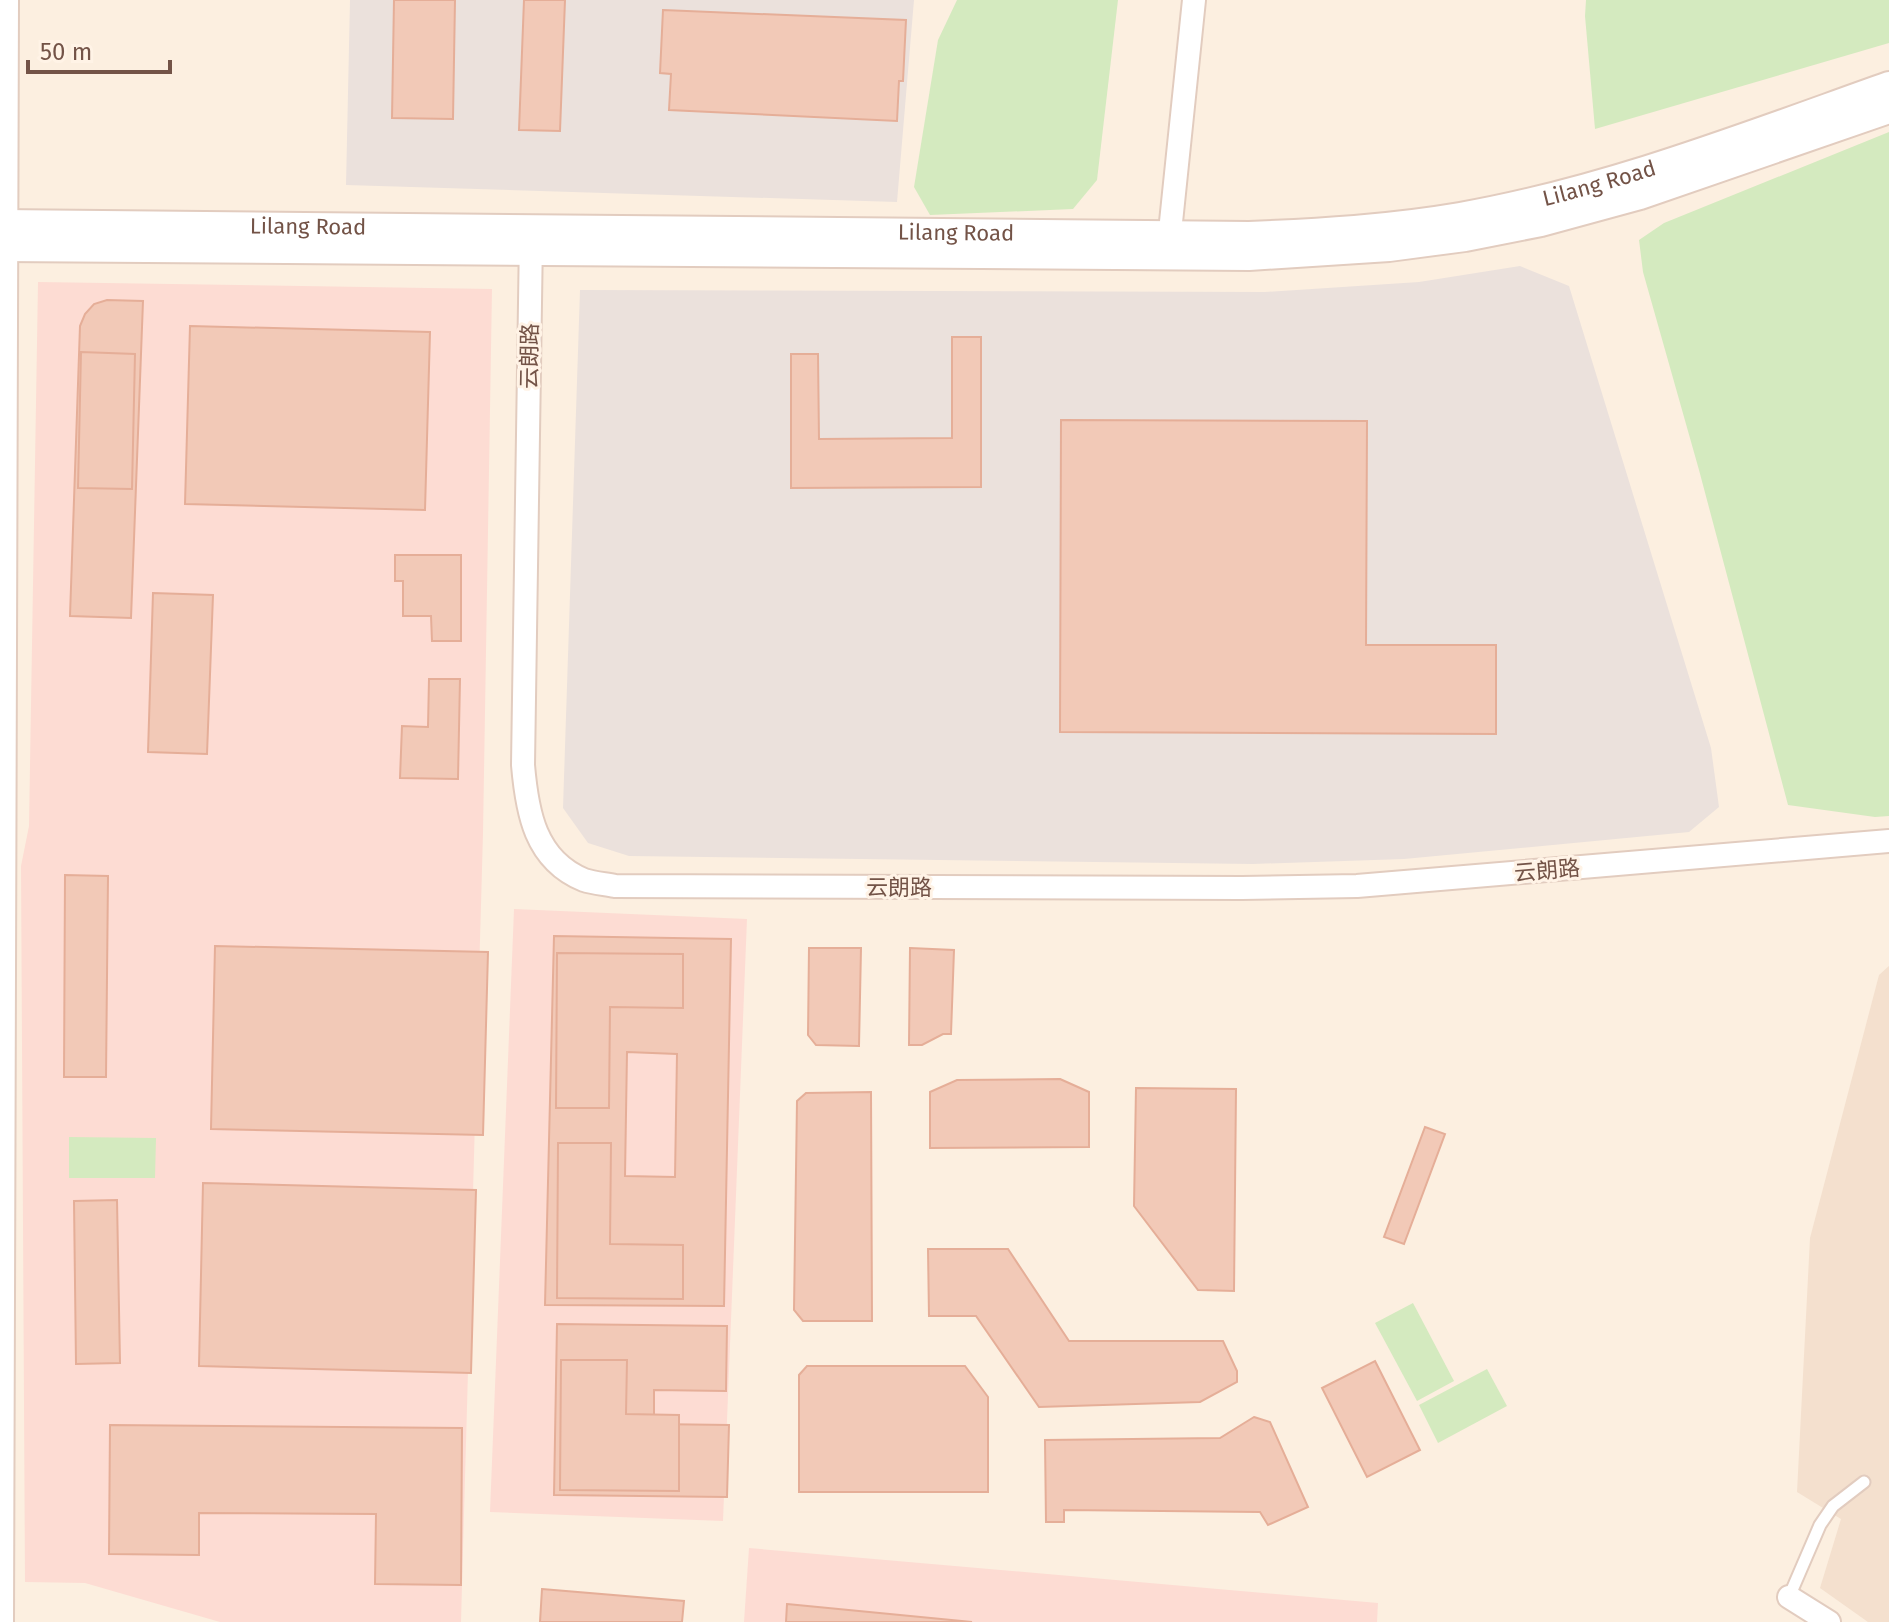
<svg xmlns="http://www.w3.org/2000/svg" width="1889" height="1622" font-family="'Fira Sans','Noto Sans SC',sans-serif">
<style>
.residential{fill:#f4e0ce}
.commercial{fill:#fddcd3}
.industrial{fill:#ebe1dc}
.green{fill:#d4eabf}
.building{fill:#f2c9b7;stroke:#e5ae98;stroke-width:2;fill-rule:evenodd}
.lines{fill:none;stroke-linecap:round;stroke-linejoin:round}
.service-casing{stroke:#e2ccbf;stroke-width:15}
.minor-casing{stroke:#e2ccbf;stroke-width:26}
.tertiary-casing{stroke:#e2ccbf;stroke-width:30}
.service{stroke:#fff;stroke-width:11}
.minor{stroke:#fff;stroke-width:22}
.tertiary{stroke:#fff;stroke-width:26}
.labels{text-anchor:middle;stroke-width:6;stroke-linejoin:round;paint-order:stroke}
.street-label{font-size:22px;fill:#735347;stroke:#fff3e6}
</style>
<rect width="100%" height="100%" fill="#fcefe0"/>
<polygon class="residential" points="1889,966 1889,1622 1868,1622 1820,1588 1841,1519 1797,1492 1810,1238 1879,975"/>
<g class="commercial">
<polygon points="38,282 492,289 483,833 461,1622 220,1622 85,1583 25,1582 21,866 29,826"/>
<polygon points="514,909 747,919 723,1521 490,1512"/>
<polygon points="749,1548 1378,1603 1377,1622 744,1622"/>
</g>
<g class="industrial">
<polygon points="350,0 914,0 897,202 346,185"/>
<polygon points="1520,266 1569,286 1711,748 1719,807 1689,832 1404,859 1253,864 629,856 588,843 563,808 580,290 1265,292 1419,282"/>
</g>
<g class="green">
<polygon points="957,0 1118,0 1097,180 1073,209 930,215 914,187 938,40"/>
<polygon points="1586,0 1889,0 1889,43 1595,129 1585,16"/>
<polygon points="1889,132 1889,816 1875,817 1788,805 1699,470 1643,272 1639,240 1664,223"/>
<polygon points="69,1137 156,1138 155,1178 69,1178"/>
<polygon points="1413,1303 1454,1381 1417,1401 1375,1323"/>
<polygon points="1487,1369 1507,1406 1438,1443 1419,1405"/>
</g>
<g class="building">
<polygon points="394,0 455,0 453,119 392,118"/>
<polygon points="524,0 565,0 560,131 519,130"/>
<polygon points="663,10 906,20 903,81 899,81 897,121 669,110 671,74 660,73"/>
<polygon points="107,300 143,301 131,618 70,616 80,326 85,314 94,304"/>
<polygon points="190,326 430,332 425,510 185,504"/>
<polygon points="952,337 981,337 981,487 791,488 791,354 818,354 819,439 952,438"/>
<polygon points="81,352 135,354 132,489 78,488"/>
<polygon points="1061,420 1367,421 1366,645 1496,645 1496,734 1060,732"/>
<polygon points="395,555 461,555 461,641 432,641 431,616 403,616 403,581 395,581"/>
<polygon points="153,593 213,595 207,754 148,752"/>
<polygon points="429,679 460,679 458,779 400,778 402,726 428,727"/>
<polygon points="65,875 108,876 106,1077 64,1077"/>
<path d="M554 936 731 939 724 1306 545 1305ZM627 1052 677 1054 675 1177 625 1176Z"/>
<polygon points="215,946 488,952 483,1135 211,1129"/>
<polygon points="809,948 861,948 859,1046 816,1045 808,1035"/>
<polygon points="910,948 954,950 951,1034 943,1034 922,1045 909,1045"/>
<polygon points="557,953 683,954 683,1008 610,1007 609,1108 556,1108"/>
<polygon points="1060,1079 1089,1092 1089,1147 930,1148 930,1092 957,1080"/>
<polygon points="1136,1088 1236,1089 1234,1291 1198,1290 1134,1206"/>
<polygon points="871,1092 872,1321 803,1321 794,1310 797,1101 806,1093"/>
<polygon points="1425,1127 1445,1134 1404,1244 1384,1237"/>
<polygon points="558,1143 611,1143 610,1244 683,1245 683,1299 557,1298"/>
<polygon points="203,1183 476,1190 471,1373 199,1366"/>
<polygon points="117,1200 120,1363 76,1364 74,1201"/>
<polygon points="928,1249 1008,1249 1069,1341 1223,1341 1237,1371 1237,1382 1200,1402 1039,1407 976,1316 929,1316"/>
<polygon points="557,1324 727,1326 726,1391 654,1390 654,1424 729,1425 727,1497 554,1495"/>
<polygon points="561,1360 627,1360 626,1414 679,1415 679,1491 560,1490"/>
<polygon points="1375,1361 1420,1450 1367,1477 1322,1388"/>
<polygon points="807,1366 965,1366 988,1397 988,1492 799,1492 799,1375"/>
<polygon points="1254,1417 1270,1422 1308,1507 1268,1525 1260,1512 1064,1510 1064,1522 1046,1522 1045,1440 1220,1438"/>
<polygon points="110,1425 462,1428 461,1585 375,1584 376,1514 199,1513 199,1555 109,1554"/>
<polygon points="542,1589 684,1601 682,1622 540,1622"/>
<polygon points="787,1604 972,1622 786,1622"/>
</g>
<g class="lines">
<defs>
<polyline id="service" points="1789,1597 1820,1525 1833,1506 1864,1482"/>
<g id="minor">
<path d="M531 237 523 765C527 812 535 860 584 880 593 883 605 884 615 886L1242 888 1357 886 1889 841"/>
<polyline points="1168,251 1194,0"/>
<polyline points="1789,1597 1829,1622"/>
<polyline points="2,1622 7,0"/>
</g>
<g id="tertiary">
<path id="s1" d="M0 223 1249 235C1320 232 1390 228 1460 216 1608 190 1748 135 1889 85"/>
<polyline points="0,248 1249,257 1389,248 1465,238 1541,223 1640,196 1889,110"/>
</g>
</defs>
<use href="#service" class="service-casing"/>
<use href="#minor" class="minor-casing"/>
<use href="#tertiary" class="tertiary-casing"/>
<use href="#service" class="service"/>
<use href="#minor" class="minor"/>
<use href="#tertiary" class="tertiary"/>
</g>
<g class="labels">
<g class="street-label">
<text dy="8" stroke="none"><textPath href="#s1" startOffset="1604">Lilang Road</textPath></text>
<text dy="8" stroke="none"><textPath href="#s1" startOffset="308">Lilang Road</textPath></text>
<text dy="8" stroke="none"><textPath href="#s1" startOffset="956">Lilang Road</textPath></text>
<text transform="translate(529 356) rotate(-89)" y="8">云朗路</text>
<text transform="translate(1547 870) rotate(-5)" y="8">云朗路</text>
<text x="899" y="895">云朗路</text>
</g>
</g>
<path d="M28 60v12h142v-12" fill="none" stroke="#735347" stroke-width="4"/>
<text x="40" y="60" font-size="24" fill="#735347" stroke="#fff3e6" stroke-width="6" paint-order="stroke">50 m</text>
</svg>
